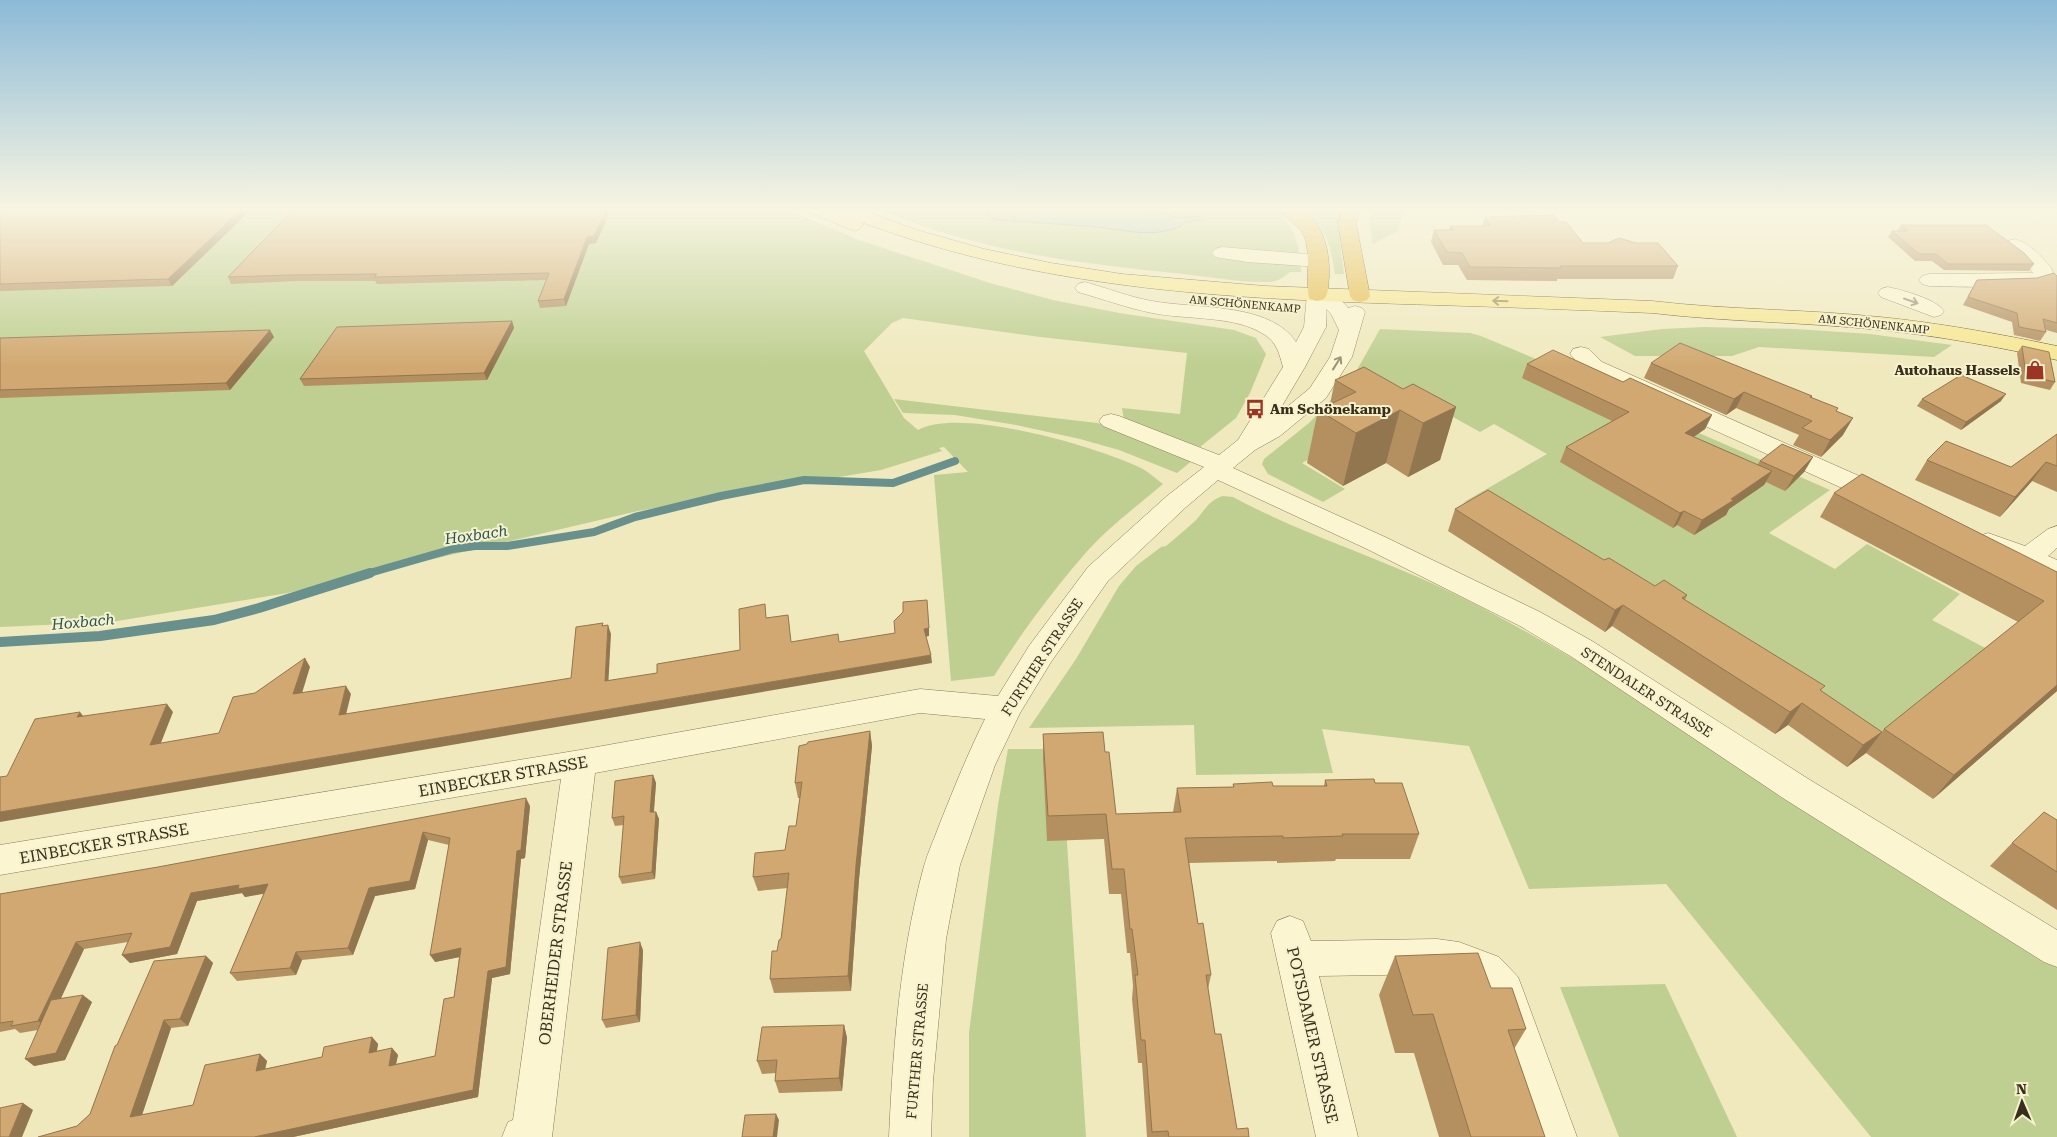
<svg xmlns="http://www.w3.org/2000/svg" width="2057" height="1137" font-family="'Roboto Serif',serif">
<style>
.green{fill:#becf91}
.water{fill:#a2c2bd;stroke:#68908c}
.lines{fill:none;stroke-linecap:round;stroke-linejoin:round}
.stream-far1{stroke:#68908c;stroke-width:8}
.stream{stroke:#68908c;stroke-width:10}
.minor-casing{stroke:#8a7a56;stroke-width:1}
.major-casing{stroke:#57462a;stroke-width:1}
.highway-casing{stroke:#57462a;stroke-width:1}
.minor{fill:#fbf5d1;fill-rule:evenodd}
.major{fill:#f7e792;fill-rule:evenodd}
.highway{fill:#e6ba48;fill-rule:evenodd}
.wall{fill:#b49061}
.shaded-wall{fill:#92764f}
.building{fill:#d1a871;stroke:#92764f}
.oneway{stroke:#988a56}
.oneway2{stroke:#9a9276}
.labels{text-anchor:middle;stroke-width:4;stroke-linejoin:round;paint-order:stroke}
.far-street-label{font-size:11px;fill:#382e1b;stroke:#f7f2ce}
.poi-label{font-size:14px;font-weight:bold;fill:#382e1b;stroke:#f7f2ce;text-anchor:end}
.street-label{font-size:14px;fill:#382e1b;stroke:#f7f2ce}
.water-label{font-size:15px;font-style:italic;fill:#295459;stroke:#f7f2ce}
.near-street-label{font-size:16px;fill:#382e1b;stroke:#f7f2ce}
</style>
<rect width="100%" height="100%" fill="#f0e9be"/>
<g class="green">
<path d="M0 208H784L856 239 990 283 1053 300 1119 313 1234 330 1256 338 1266 354 1250 393 1236 418 1200 447 1124 420 1122 408 1180 414 1187 353 1040 337 903 318 892 323 864 351 904 418 918 430C959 406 1098 447 1141 468 1149 472 1156 479 1163 484 1136 507 1106 529 1083 556 1051 593 1020 635 994 676L951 681 934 475 968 472 944 447 939 448 942 451 881 470 638 511 288 593 111 622 0 627Z"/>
<path d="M877 208H1270C1296 226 1299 242 1301 272H1290C1284 277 1279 281 1270 282 1241 283 1212 277 1183 274 1116 267 1047 260 981 243 945 234 910 223 877 208Z"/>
<path d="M1301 208H1343C1336 228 1342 254 1344 274H1335C1329 240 1328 231 1301 208Z"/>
<polygon points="1374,208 1407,208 1402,216 1398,231 1373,244 1369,218"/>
<polygon points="1704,327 1796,329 1870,334 1952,345 1934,357 1759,347 1732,356 1635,356 1600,337 1662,329"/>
<polygon points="1380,329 1470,333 1481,336 1548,364 1622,422 1699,433 1830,490 1769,533 1835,569 1867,544 1960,594 1932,620 1991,651 1866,753 1464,502 1547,454 1494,424 1480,432 1385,379 1337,444 1302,463 1345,489 1323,502 1268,474 1262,464 1264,459 1309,423 1353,377"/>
<polygon points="894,399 1097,423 1118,429 1193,460 1177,473 1119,450 1080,439 1016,425 955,415 903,413"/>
<path d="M1223 496 1233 497C1298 532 1369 554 1436 585 1483 607 1529 633 1574 659L2057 965V1137H1871L1666 884 1529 889 1469 746 1322 729 1333 773 1196 775 1194 725 1029 728 1076 659 1119 586 1136 566 1161 547 1166 546C1176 537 1187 529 1196 520 1205 510 1209 500 1223 496Z"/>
<polygon points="1008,749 1061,749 1086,1137 969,1137 969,1033 998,805"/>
<polygon points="1665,984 1737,1137 1619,1137 1560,987"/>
</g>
<path class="water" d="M994 208H1127L1155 211 1179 218 1199 216 1202 220 1183 222 1181 226C1150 240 1119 228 1087 226 1055 224 1023 222 991 219L988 216 987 211Z"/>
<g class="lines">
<polyline class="stream-far1" points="366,574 453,549 475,546 507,546 594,532 635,517 721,496 804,480 893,483 955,461"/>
<polyline class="stream" points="0,642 100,636 214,620 259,608 370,573"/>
<defs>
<g id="minor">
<path d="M2015 239C2027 242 2038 253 2046 262 2050 266 2056 272 2051 278 2043 291 1948 286 1929 286L1922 284 1919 280 1922 276 1929 274 2033 273 2026 263 2006 245 2008 241Z"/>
<polygon points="1222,247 1318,255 1325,257 1328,261 1325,265 1318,267 1247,262 1215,257 1212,253 1215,249"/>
<path d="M1085 282C1107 288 1129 297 1152 301 1194 309 1270 302 1296 342L1304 327 1307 295 1310 291C1324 287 1339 296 1348 308L1355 306 1362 308 1365 312 1352 357 1326 398 1280 436 1255 450 1233 468 1385 537 1540 612 1592 641 1810 780 2057 930V967L2044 962 1786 800 1572 657 1520 626 1367 549 1218 480 1185 508 1108 581 1051 662 1020 713 995 765 960 865 946 939 933 1081 931 1137H889C893 1047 900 954 924 866 928 852 935 837 940 823 954 788 968 753 985 719L920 713 595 773 552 1137H502L508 1122 513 1120 561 779 0 875V845L580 750 920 689 998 696 1029 646 1088 567 1167 496 1204 467 1103 426 1099 421 1103 416 1111 414 1119 416 1219 455 1238 440 1283 367C1279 353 1277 343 1265 335 1236 315 1186 320 1152 313 1127 308 1103 299 1078 292L1075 288 1078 284ZM1326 309 1331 314 1339 330 1330 357 1310 388 1276 416 1305 367 1326 327Z"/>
<path d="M1888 287C1902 290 1936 299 1944 311L1941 315 1934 317 1881 297 1878 293 1881 289Z"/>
<polygon points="1581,347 1589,349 1602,362 1893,491 1897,497 1893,503 1884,505 1875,503 1586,372 1570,354 1573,349"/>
<polygon points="2057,526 2057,548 2048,556 2057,560 2057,581 1979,548 1975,542 1979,536 1988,533 2025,546 2048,529"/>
<polygon points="1290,916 1303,921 1311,941 1437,939 1459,942 1499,957 1518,977 1523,990 1577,1137 1535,1137 1488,1000 1479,988 1466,978 1444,974 1319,976 1358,1137 1316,1137 1271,933 1277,921"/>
</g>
<path id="major" d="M805 208H857L917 230 984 249 1051 263 1122 274 1265 286 1652 301C1728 310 1804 309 1880 317 1940 323 1999 334 2057 346V360C1999 347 1940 336 1880 330 1804 322 1728 322 1652 313 1580 310 1507 307 1435 305 1238 299 1048 292 861 222L863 225 860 229 854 231 808 212Z"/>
<g id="highway">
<path d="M1276 208C1283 208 1293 206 1299 209 1324 221 1330 252 1329 277 1328 285 1329 293 1324 299L1317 301 1310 299C1305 293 1311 254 1305 238 1300 223 1284 220 1276 208Z"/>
<polygon points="1344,208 1362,208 1356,223 1370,296 1367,300 1360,302 1353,300 1350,296 1338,223"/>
</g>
</defs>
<use href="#minor" class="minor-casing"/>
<use href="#major" class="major-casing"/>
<use href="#highway" class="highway-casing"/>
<use href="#minor" class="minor"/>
<use href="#major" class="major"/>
<use href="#highway" class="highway"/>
</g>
<g class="wall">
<polygon points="0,208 253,208 172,286 0,291"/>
<polygon points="295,208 596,243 589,244 566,306 540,308 538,301 547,280 377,284 375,281 296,281 231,284 228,277"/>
<polygon points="1485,217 1559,222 1583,243 1678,266 1673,279 1557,279 1557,281 1467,280 1458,265 1443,265 1431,242 1434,230 1449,230 1450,226 1482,226"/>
<polygon points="1901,225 2034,264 2029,271 1944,270 1932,261 1915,261 1888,237 1892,231 1897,231"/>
<polygon points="2057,276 2057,333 2046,330 2046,332 2040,341 2014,335 2012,322 1963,305 1977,280 2037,278"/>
<polygon points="512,321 514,328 487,380 304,386 300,379"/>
<polygon points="274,337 230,390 0,398 0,338"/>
<polygon points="2022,346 2055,382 2050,390 2021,383 2017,353"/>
<polygon points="1651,363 1812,396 1811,398 1836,411 1843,435 1821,457 1793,445 1799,435 1736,408 1726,415 1644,378"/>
<polygon points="1527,364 1623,382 1712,415 1705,429 1693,437 1757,465 1760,461 1813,457 1804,472 1785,491 1766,482 1764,485 1729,509 1726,515 1694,535 1677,525 1673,528 1560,462 1566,447 1612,421 1522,378"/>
<polygon points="1335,380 1403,389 1456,407 1440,460 1408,477 1386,463 1343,486 1307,463 1318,410 1330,404"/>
<polygon points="1922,399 2001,401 1961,430 1917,406"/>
<polygon points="2057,434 2057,492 2032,481 2000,517 1915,480 1927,460 2011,467"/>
<polygon points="1834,493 2057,572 2057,691 1933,799 1866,753 1847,767 1788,725 1775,734 1612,626 1605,632 1448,531 1455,509 1604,560 1655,586 1687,595 1685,600 1882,732 1884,729 2018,622 1820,517"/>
<polygon points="870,731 872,746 859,879 851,991 774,993 770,979 777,951 781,939 788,888 758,891 753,877 785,850 796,826 800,798 798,798 795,783"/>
<polygon points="1043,734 1105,752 1116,814 1173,812 1177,788 1233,787 1233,784 1273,786 1324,786 1325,780 1375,783 1419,834 1410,859 1336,859 1335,861 1277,863 1277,861 1189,863 1198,924 1211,975 1208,989 1215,1034 1237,1129 1249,1137 1147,1137 1142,1063 1138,1063 1132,999 1133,986 1130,953 1127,953 1121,894 1109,894 1104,839 1047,841 1043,759"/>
<polygon points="653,775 656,783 654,812 656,812 659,819 655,879 622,884 619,877 624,825 615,826 612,818"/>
<polygon points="530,806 525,858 521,859 510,974 492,978 478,1097 293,1137 38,1137 77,1126 90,1114 117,1045 206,956 213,963 188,1026 171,1028 142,1115 193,1105 260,1054 267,1061 265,1069 322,1057 372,1037 378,1044 377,1051 392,1048 398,1055 396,1064 435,1056 454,997 459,957 435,962 449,845 428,840 415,889 375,896 353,955 302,960 296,975 237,981 230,973 264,893 245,897 242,893 197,901 177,954 130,963 122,955 128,942 84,949 61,998 92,1002 65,1060 34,1066 38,1030 20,1033 15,1029 0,1032 0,894"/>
<polygon points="2057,820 2057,910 1990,866 2012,843"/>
<polygon points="643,950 640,1022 606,1028 602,1020"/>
<polygon points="1395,956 1491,988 1526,1029 1514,1049 1545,1137 1439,1137 1414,1053 1395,1053 1379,995"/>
<polygon points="844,1025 847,1038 842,1091 779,1093 775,1081 776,1073 762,1074 757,1061"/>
</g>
<g class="shaded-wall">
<polygon points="243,208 253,208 172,286 168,279"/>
<polygon points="607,208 612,208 596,243 589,244 566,306 564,299 587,237"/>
<polygon points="512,321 514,328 487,380 484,373"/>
<polygon points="270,330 274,337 230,390 226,383"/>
<polygon points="1744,392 1736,408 1726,415 1734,399"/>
<polygon points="2006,394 2001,401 1961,430 1966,422"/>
<polygon points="1456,407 1440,460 1408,477 1423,423"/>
<polygon points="1400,410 1386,463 1343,486 1356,433"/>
<polygon points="1712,415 1705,429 1678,448 1685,433"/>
<polygon points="1853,418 1843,435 1821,457 1830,440"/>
<polygon points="1813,457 1804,472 1785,491 1794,476"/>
<polygon points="2046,462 2032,481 2000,517 2015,497"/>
<polygon points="1772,471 1764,485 1729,509 1726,515 1694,535 1702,520"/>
<polygon points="1684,511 1677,525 1673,528 1680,513"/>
<polygon points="1623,605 1612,626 1605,632 1615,610"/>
<polygon points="608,625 611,634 608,689 605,681"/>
<polygon points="929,628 929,636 925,637 924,629"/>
<polygon points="931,655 932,663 0,822 0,812"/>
<polygon points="305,658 310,667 299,703 293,694"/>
<polygon points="2057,685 2057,691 1933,799 1954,775"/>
<polygon points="346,686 351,694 344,723 339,715"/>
<polygon points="1802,703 1788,725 1775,734 1790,712"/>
<polygon points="167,704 173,712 157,753 150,745"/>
<polygon points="80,712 87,721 77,717"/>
<polygon points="870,731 872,746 859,879 851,991 848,976 856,865"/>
<polygon points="1882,732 1866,753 1847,767 1863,745"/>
<polygon points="653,775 656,783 653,820 650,812"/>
<polygon points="526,798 530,806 525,858 521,859 510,974 492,978 478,1097 293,1137 254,1137 473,1090 488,971 517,851"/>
<polygon points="656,812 659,819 655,879 652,872"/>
<polygon points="423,832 428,840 415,889 375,896 353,955 348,948 369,888"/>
<polygon points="268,884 274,892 245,897 242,893 197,901 177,954 130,963 122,955 191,893 239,885"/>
<polygon points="76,942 84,949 47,1028 38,1021"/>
<polygon points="640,942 643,950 640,1022 636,1015"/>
<polygon points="461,948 465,956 435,962 430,955"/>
<polygon points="296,952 302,960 296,975 290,968"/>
<polygon points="206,956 213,963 188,1026 180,1019"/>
<polygon points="83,995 92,1002 65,1060 34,1066 25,1059"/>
<polygon points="164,1020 171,1028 139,1124 130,1117"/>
<polygon points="844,1025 847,1038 842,1091 839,1078"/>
<polygon points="372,1037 378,1044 375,1060 369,1053"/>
<polygon points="392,1048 398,1055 394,1073 389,1066"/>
<polygon points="260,1054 267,1061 263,1078 256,1071"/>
<polygon points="23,1103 33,1110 22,1137 9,1137"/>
<polygon points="776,1114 779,1120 777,1137 773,1137"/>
</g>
<g class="building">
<polygon points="0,208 243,208 168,279 0,284"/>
<polygon points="295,208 607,208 594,236 587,237 564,299 538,301 549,273 374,277 377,274 293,275 228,277"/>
<polygon points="1554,215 1559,222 1566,222 1583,243 1608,243 1619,238 1636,243 1658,243 1678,266 1560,266 1561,268 1470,267 1462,253 1447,252 1434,230 1454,230 1450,226 1490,226 1485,217"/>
<polygon points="1901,225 1986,225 2024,253 2034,264 1948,264 1936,254 1919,254 1892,231 1908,231"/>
<polygon points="2054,273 2057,276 2057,323 2043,319 2046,332 2019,327 2017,313 1968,297 1977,280 2037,278"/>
<polygon points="512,321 484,373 300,379 337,327"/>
<polygon points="270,330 226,383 0,390 0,338"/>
<polygon points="1680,343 1812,396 1810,397 1838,408 1836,411 1853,418 1830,440 1802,428 1812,421 1744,392 1734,399 1651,363"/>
<polygon points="2022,346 2049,352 2055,382 2026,375"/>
<polygon points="1553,350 1623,382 1630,378 1712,415 1685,433 1772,471 1731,499 1734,500 1702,520 1684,511 1680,513 1566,447 1629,412 1527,364"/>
<polygon points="1364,367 1403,389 1413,384 1456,407 1423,423 1400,410 1356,433 1318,410 1356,392 1335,380"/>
<polygon points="1961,375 2006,394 1966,422 1922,399"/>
<polygon points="2057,434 2057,466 2046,462 2015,497 1927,460 1946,441 2011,467"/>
<polygon points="1782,444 1813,457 1794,476 1760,461"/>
<polygon points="1862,474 2057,572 2057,685 1954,775 1884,729 2044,601 1834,493"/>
<polygon points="1488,490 1604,560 1609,558 1655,586 1664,580 1687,595 1682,598 1825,686 1820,690 1882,732 1863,745 1802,703 1790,712 1623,605 1615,610 1455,509"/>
<polygon points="927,600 929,628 924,629 931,655 0,812 0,777 7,776 35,719 80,712 77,717 167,704 150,745 219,733 233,697 255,693 305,658 293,694 346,686 339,715 571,678 576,627 603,623 602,626 608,625 605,681 657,673 657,664 740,650 739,609 765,604 766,618 788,615 791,642 838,634 839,642 895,633 894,621 903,612 903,602"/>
<polygon points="870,731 856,865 848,976 770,979 772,951 777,951 779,940 781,939 789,873 753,877 755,853 785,850 789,826 796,826 802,782 795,783 799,746 807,744 808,742"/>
<polygon points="1103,732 1105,752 1109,752 1116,814 1181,812 1177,788 1234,787 1233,784 1272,782 1273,786 1327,786 1325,780 1374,779 1375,783 1402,783 1419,834 1342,834 1343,836 1283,838 1283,836 1185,838 1198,924 1203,923 1211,975 1206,975 1215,1034 1221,1034 1237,1129 1248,1128 1249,1137 1169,1137 1168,1131 1152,1132 1145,1040 1141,1040 1135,975 1138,975 1132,929 1130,929 1124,869 1112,869 1106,814 1048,816 1043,734"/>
<polygon points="653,775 650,812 656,812 652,872 619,877 624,816 612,818 615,781"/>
<polygon points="526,798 521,850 517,851 506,967 488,971 473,1090 254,1137 38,1137 77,1126 90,1114 115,1046 117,1045 154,961 206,956 180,1019 164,1020 130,1117 193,1105 205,1065 241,1058 260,1054 256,1071 322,1057 324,1047 372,1037 369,1053 392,1048 389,1066 435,1056 444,999 454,997 461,948 430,955 450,838 423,832 410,881 369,888 348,948 296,952 290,968 230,973 268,884 238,889 239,885 191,893 170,947 122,955 132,933 76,942 38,1021 11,1026 13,1021 0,1023 0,894 158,867"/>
<polygon points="2044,812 2057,820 2057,872 2012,843"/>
<polygon points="640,942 636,1015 602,1020 608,948"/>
<polygon points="1478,953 1491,988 1512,988 1526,1029 1508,1030 1545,1137 1471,1137 1433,1014 1413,1015 1395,956"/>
<polygon points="83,995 56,1053 25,1059 51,1000"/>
<polygon points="844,1025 839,1078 775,1081 777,1060 757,1061 762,1027"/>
<polygon points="23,1103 9,1137 0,1137 0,1108"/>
<polygon points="776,1114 773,1137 742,1137 745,1115"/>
</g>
<defs><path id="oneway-shaft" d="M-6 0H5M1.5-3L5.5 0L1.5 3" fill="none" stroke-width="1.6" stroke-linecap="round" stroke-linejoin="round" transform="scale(1.25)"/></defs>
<use class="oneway" href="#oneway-shaft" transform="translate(1500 301) rotate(-178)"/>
<g class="oneway2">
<use href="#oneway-shaft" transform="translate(1911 301) rotate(19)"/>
<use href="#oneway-shaft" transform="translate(1337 363) rotate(-58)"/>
</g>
<linearGradient id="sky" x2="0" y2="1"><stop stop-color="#8cbad7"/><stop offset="0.57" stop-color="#f8f5e2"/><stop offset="1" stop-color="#f8f5e2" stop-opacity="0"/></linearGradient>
<rect width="2057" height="367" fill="url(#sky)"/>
<defs>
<symbol id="shop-bare" viewBox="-9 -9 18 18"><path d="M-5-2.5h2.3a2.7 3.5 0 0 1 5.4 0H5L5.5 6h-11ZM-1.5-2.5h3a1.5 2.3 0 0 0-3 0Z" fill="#9c3522" stroke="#f7f2ce" stroke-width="2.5" paint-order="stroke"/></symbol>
<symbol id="bus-bare" viewBox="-9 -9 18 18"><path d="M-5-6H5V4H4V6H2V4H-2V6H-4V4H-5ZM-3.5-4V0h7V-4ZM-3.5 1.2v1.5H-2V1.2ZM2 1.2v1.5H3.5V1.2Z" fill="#9c3522" stroke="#f7f2ce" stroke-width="2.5" paint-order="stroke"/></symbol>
</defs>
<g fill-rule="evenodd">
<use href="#shop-bare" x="2021" y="356" width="28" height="28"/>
<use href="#bus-bare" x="1241" y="395" width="28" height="28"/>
</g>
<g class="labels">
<g class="far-street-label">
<text transform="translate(1245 304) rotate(5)" y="4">AM SCHÖNENKAMP</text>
<text transform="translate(1874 324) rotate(6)" y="4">AM SCHÖNENKAMP</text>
</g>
<g class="poi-label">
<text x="2020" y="375">Autohaus Hassels</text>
<text x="1270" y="414" text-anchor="start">Am Schönekamp</text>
</g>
<g class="street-label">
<text transform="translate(1042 657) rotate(-57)" y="5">FURTHER STRASSE</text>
<text transform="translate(1647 692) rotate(33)" y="5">STENDALER STRASSE</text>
<text transform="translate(917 1051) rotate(-85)" y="5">FURTHER STRASSE</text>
</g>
<g class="water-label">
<text transform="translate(476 535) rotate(-8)" y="5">Hoxbach</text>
<text transform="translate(83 622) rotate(-5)" y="5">Hoxbach</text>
</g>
<g class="near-street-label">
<text transform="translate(503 776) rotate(-10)" y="6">EINBECKER STRASSE</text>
<text transform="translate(104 843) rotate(-10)" y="6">EINBECKER STRASSE</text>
<text transform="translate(555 953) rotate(-83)" y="6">OBERHEIDER STRASSE</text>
<text transform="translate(1313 1035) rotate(77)" y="6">POTSDAMER STRASSE</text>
</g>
</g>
<g transform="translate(2022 1102) rotate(358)" stroke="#f7f2ce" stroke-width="4" paint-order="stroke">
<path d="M0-4L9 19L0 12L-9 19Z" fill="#382e1b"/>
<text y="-8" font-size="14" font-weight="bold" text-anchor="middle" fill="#382e1b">N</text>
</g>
</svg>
